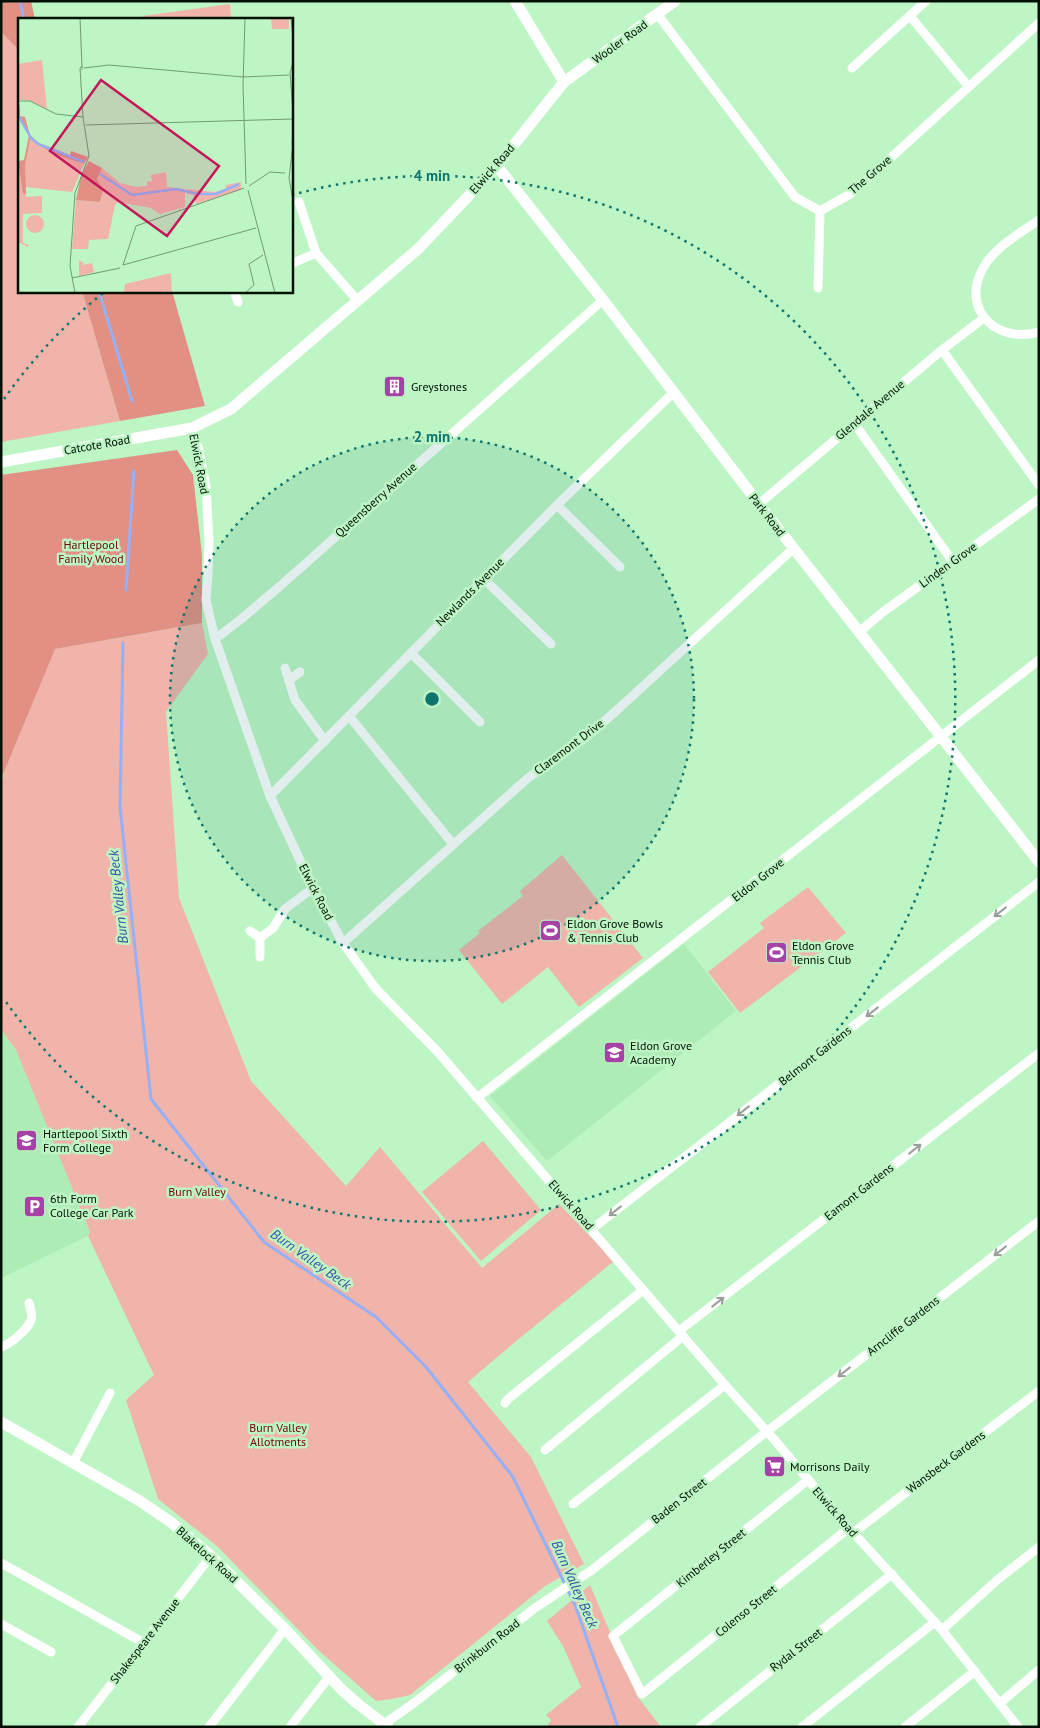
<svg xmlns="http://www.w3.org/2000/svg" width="1040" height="1728" font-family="'PT Sans',sans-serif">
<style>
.built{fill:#aeecb6}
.green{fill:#f0b4ab}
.forest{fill:#e28f84}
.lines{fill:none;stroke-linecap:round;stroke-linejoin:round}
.stream{stroke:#96b0f5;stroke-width:3}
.minor{stroke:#fff;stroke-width:9}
.tertiary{stroke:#fff;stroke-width:11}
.oneway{stroke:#99a09a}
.ring{fill:none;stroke:#0f766e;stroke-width:2.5;stroke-dasharray:2.5 5}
.labels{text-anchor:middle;stroke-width:5;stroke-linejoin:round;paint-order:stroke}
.street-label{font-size:12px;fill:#001103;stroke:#bef5c4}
.poi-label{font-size:12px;fill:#001103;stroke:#bef5c4;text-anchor:start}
.park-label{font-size:12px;fill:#6d0507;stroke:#bef5c4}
.water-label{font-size:14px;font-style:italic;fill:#3851a2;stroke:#bef5c4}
.inset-river{fill:none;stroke:#96b0f5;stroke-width:2.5}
.inset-road{fill:none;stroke:#729a77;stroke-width:1}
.view{fill:#c2185b;fill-opacity:0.15;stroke:#c2185b;stroke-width:2.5}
.inset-edge{fill:none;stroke:#001103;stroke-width:2.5}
.centre{fill:#0f766e;stroke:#bef5c4;stroke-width:2.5}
.ring-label{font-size:15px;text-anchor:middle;font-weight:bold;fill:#0f766e;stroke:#bef5c4;stroke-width:5;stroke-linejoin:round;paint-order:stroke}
</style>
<rect width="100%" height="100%" fill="#bef5c4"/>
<g class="built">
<polygon points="684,944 736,1011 547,1161 490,1096"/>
<polygon points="1,1029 16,1050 90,1232 88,1236 1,1278"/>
</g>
<g class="green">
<polygon points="230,4 231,19 143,19 143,16"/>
<polygon points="1,32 17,48 19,53 19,291 82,291 120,421 1,442"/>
<polygon points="202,623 208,654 166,712 179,898 251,1081 346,1186 380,1147 482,1268 559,1204 614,1261 509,1347 468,1382 531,1457 584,1564 545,1586 410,1695 392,1699 376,1701 318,1650 217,1546 158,1499 126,1400 154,1375 88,1236 90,1232 16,1050 1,1029 1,784 19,718 55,649"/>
<polygon points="562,855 643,958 579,1007 548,967 502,1004 459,950 480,933 478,931 523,896 520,891"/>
<polygon points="808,887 846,933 740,1013 708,972 764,928 760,923"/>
<polygon points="483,1141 541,1210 481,1261 422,1192"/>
<polygon points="590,1585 637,1696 661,1727 547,1727 551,1720 546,1715 581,1687 563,1646 547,1621"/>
</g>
<g class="forest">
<polygon points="1,1 31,1 35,19 19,19 19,53 17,48 1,32"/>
<polygon points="82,291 172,291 205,406 120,421"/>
<polygon points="177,450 193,475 202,555 202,623 55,649 1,779 1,475"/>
</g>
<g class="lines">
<g class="stream">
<polyline points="20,1 24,19"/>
<polyline points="99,291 132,401"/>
<polyline points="126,590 134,471"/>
<polyline points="123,643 120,807 151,1099 264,1242 376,1317 426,1367 513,1477 575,1605 618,1727"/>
</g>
<g class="minor">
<polyline points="658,15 795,197 820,211 852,193 1039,23"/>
<polyline points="910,16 968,86"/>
<polyline points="852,68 926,1"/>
<polyline points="299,202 316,253 358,301"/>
<path d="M1039 220C1020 233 992 249 982 270 961 311 998 344 1039 332"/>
<polyline points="291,264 316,253"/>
<polyline points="818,288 820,211"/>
<polyline points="234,291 238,302"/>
<polyline points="942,350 1039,485"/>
<polyline points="854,423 953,562"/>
<polyline points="192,428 199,450 206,486 209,541 208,575 206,600 215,639 270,796 313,888 343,943 376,989 437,1051 725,1385 772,1437 849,1528 942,1630 1018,1727"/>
<polyline points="759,504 942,350 984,318"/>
<polyline points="557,505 620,567"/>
<polyline points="484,579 551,644"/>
<polyline points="859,632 883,612 1039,499"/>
<polyline points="215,639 240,620 279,587 603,300"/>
<polyline points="411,653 480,722"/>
<polyline points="285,668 295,700 325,741"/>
<polyline points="289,680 300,672"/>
<polyline points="349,716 453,844"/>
<polyline points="270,796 557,505 674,392"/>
<polyline points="250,931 260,938"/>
<polyline points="343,943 528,778 585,738 616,711 794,548"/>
<polyline points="260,957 260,938 273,928 285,909 313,888"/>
<polyline points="477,1098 1039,660"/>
<polyline points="592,1229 1039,882"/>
<polyline points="679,1331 1039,1053"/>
<path d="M1 1347C11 1344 28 1329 31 1320 33 1314 30 1308 29 1303"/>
<polyline points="505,1403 508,1399 643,1290"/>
<polyline points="545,1450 683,1336"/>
<polyline points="73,1463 110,1393"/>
<polyline points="808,1480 613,1636 642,1694 849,1528"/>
<polyline points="573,1504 725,1385"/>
<polyline points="853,1533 1039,1391"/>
<polyline points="1,1563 144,1643"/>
<polyline points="1,1624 51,1652"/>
<polyline points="942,1630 996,1581 1039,1547"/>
<polyline points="1000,1703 1039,1670"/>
<polyline points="384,1724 414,1703 535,1608 592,1570 761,1436 1039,1221"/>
<polyline points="78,1727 211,1556"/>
<polyline points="209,1727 285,1629"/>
<polyline points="290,1727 329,1677"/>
<polyline points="700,1727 892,1574"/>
<polyline points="802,1727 935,1622"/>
<polyline points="905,1727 975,1671"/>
</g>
<g class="tertiary">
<polyline points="515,1 564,82"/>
<polyline points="497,166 603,300 759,504 1039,862"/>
<polyline points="1,462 192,428 231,409 418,249 497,166 564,82 675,1"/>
<polyline points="1,1422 140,1501 172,1523 211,1556 285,1629 343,1691 358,1704 388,1727"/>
</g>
</g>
<defs><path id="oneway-shaft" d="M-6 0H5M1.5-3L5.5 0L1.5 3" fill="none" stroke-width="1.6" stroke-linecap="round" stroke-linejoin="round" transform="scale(1.25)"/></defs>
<g class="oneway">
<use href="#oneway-shaft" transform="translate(1000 912) rotate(142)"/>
<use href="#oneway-shaft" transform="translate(872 1012) rotate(142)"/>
<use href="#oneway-shaft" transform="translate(743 1111) rotate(142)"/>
<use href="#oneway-shaft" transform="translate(915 1149) rotate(-38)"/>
<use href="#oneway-shaft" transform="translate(615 1211) rotate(142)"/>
<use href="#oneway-shaft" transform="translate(1000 1251) rotate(142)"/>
<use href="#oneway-shaft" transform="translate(718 1302) rotate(-38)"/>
<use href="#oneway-shaft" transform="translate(844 1372) rotate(142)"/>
</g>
<circle cx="432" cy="699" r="262" fill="#0f766e" fill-opacity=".12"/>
<g class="ring">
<circle cx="432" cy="699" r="262"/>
<path d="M4 399A523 523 0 0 1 103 293M292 195A523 523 0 1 1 4 999"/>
</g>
<defs>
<symbol id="building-square" viewBox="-11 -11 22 22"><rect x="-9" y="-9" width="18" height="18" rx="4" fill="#a641a6" stroke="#bef5c4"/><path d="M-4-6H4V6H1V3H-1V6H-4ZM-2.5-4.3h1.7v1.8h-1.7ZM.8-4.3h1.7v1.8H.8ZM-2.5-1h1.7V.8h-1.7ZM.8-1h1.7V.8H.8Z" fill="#fff"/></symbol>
<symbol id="stadium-square" viewBox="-11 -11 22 22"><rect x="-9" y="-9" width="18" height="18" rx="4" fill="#a641a6" stroke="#bef5c4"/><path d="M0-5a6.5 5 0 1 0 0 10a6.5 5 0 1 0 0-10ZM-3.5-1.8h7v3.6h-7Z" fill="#fff"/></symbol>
<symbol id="school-square" viewBox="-11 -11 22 22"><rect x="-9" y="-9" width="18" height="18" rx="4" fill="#a641a6" stroke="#bef5c4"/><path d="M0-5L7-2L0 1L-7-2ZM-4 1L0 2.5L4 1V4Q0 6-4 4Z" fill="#fff"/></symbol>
<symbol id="parking-square" viewBox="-11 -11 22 22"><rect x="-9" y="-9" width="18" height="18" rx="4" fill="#a641a6" stroke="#bef5c4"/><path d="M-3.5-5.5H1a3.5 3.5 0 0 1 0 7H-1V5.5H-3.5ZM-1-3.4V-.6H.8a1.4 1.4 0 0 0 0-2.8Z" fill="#fff"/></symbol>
<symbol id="supermarket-square" viewBox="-11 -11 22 22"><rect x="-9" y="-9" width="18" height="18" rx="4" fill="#a641a6" stroke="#bef5c4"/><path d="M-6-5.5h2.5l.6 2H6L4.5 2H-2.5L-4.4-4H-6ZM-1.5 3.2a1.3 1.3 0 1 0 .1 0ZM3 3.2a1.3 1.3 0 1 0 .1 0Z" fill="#fff"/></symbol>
</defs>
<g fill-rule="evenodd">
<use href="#building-square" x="382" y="374" width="25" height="25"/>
<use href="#stadium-square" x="538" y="918" width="25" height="25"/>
<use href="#stadium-square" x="764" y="940" width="25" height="25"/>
<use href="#school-square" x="602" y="1040" width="25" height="25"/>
<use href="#school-square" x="14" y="1128" width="25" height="25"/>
<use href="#parking-square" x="22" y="1194" width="25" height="25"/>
<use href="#supermarket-square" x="762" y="1454" width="25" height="25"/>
</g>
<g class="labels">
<g class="street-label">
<text transform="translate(620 42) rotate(-36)" y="4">Wooler Road</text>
<text transform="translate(492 169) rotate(-49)" y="4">Elwick Road</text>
<text transform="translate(870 175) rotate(-41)" y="4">The Grove</text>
<text transform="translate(870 410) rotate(-40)" y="4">Glendale Avenue</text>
<text transform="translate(97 445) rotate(-10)" y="4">Catcote Road</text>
<text transform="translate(199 464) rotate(79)" y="4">Elwick Road</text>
<text transform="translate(376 500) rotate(-42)" y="4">Queensberry Avenue</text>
<text transform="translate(767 515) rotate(52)" y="4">Park Road</text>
<text transform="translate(948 565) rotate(-36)" y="4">Linden Grove</text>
<text transform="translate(470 592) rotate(-45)" y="4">Newlands Avenue</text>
<text transform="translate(569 747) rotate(-37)" y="4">Claremont Drive</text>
<text transform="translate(758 880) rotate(-38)" y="4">Eldon Grove</text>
<text transform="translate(316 892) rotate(63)" y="4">Elwick Road</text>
<text transform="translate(815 1056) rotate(-38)" y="4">Belmont Gardens</text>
<text transform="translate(859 1192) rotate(-38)" y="4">Eamont Gardens</text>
<text transform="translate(571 1205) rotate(49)" y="4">Elwick Road</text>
<text transform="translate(903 1326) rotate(-38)" y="4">Arncliffe Gardens</text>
<text transform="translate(946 1462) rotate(-37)" y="4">Wansbeck Gardens</text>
<text transform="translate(679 1501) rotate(-38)" y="4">Baden Street</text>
<text transform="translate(835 1512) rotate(49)" y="4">Elwick Road</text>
<text transform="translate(207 1555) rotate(42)" y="4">Blakelock Road</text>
<text transform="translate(711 1558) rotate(-39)" y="4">Kimberley Street</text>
<text transform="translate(746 1611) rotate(-39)" y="4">Colenso Street</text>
<text transform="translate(145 1641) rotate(-52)" y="4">Shakespeare Avenue</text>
<text transform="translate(487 1646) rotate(-38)" y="4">Brinkburn Road</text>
<text transform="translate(796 1650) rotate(-38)" y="4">Rydal Street</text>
</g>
<g class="poi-label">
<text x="411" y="391">Greystones</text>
<text x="567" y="928">Eldon Grove Bowls<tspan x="567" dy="14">&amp; Tennis Club</tspan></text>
<text x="792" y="950">Eldon Grove<tspan x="792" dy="14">Tennis Club</tspan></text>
<text x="630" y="1050">Eldon Grove<tspan x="630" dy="14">Academy</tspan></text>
<text x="43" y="1138">Hartlepool Sixth<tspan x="43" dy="14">Form College</tspan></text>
<text x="50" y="1203">6th Form<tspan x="50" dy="14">College Car Park</tspan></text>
<text x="790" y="1471">Morrisons Daily</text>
</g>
<g class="park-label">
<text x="91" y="549">Hartlepool<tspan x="91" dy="14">Family Wood</tspan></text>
<text x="197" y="1196">Burn Valley</text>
<text x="278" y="1432">Burn Valley<tspan x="278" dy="14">Allotments</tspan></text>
</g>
<g class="water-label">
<text transform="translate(118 897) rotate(-96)" y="5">Burn Valley Beck</text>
<text transform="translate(311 1259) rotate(35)" y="5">Burn Valley Beck</text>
<text transform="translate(575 1584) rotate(66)" y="5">Burn Valley Beck</text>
</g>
</g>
<g transform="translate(18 18)">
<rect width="275" height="275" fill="#bef5c4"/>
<path d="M253 0H271V11H254ZM24 42 29 91 10 82H0V46ZM12 121 34 134 66 146 54 174 7 169 8 179 24 178V195L5 196V225L11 227 10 229 0 224V144L7 143ZM84 150 102 165 118 169 129 168V164L134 163 133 157 148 154 149 169 167 171V189L142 196 133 190 100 184 97 187 90 221 71 222 70 231H54L58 182 82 184 85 172 79 161ZM223 164V172L178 186 175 177 169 176V171L197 174 207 171 208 167ZM8 206a9 9 0 1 1 18 0a9 9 0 1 1-18 0ZM61 242 66 245 64 247 74 245 76 254 61 258ZM153 255 154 275H106L107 266Z" fill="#f0b4ab"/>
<path d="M2 85V98L7 99 12 117 21 125 52 137 53 133 70 139 66 146 34 135 12 121 7 147 8 176H5L0 143 6 142 11 117 0 100ZM71 143 84 150 79 161 85 172 82 184 58 182 63 158Z" fill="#e28f84"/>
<path class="inset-river" d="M0 97 13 120 20 126 66 144M82 156 114 177 158 171 180 176H198L221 166"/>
<path class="inset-road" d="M62 0 64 48M227 0 225 67 228 166M273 0 275 20M275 44 272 55 275 94M66 50 91 47 225 59 271 57M0 83H12L38 96 65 99M68 107 275 101M275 125 271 160 275 183M274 127 275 111M231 168 252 154 267 155M230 172 257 275M105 247 118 208 226 170M105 247 238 210M54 260 102 250M57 275 52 248 57 175 71 138 65 99 62 50 64 48V52M227 275 236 267 231 246 245 237"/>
<path class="view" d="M83 62 201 148 149 218 32 133Z"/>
<rect width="275" height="275" class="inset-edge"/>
</g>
<circle cx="432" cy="699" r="8" class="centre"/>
<g class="ring-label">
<text x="432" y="181">4 min</text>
<text x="432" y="442">2 min</text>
</g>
<rect width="1040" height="1728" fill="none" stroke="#001103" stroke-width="5"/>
</svg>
